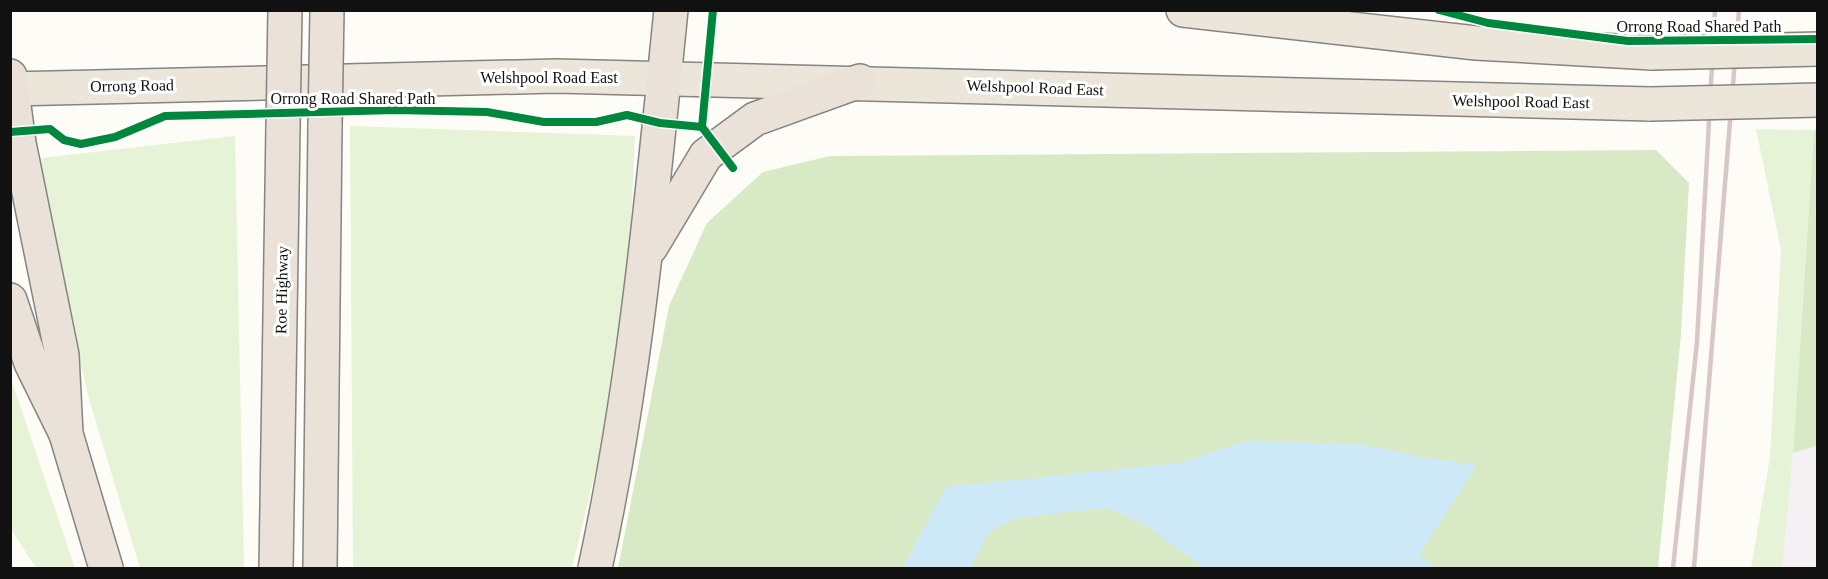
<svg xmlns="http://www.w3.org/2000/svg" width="1828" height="579" font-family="'Times New Roman',serif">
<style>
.industrial{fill:#f5f0f3}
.green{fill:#e7f3d7}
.forest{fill:#d8eac5}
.water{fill:#cde8f7}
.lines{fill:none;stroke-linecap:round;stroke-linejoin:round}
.trunk-casing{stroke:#858482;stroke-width:36}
.motorway-casing{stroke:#858482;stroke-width:36}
.trunk{stroke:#ece5da;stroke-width:33}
.motorway{stroke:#eae1d8;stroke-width:33}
.rail{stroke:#d9c6c7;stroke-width:4.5}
.trunk-bridge-casing{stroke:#858482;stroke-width:36;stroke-linecap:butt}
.motorway-bridge-casing{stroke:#858482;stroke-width:36;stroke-linecap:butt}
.trunk-bridge{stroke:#ece5da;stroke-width:33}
.motorway-bridge{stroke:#eae1d8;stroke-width:33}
.cycleway-casing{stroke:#fff;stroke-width:11}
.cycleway{stroke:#00873e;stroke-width:8}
.labels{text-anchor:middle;stroke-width:6;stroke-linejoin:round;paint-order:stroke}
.street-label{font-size:16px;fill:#111;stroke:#fff}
</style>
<rect width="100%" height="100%" fill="#fdfcf7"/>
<polygon class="industrial" points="1817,446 1817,568 1780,568 1793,453"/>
<g class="green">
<polygon points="350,126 635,136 628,290 599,457 572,568 353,568"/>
<polygon points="1756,129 1814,130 1793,453 1782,568 1751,568 1770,457 1781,250"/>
<polygon points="235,136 244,568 140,568 89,399 32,159"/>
<polygon points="11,379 75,568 36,568 11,529"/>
</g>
<g class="forest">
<polygon points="1817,129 1817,446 1793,453 1814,130"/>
<polygon points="1656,150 1689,183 1681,335 1658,568 618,568 669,306 707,223 763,172 830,156"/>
</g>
<polygon class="water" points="1245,441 1361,444 1420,457 1477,465 1419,555 1435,568 1199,568 1200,565 1144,524 1106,508 1015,518 990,532 970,568 903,568 946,487 1181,463"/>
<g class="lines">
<defs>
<g id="trunk">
<polyline points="1183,10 1476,43 1652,53"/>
<polyline points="10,89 556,76 1650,104"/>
</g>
<g id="motorway">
<polyline points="10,76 19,143 62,355 66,434"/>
<polyline points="651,247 706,155 755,119 860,81"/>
<polyline points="10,300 31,363 66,434 106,568"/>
<polyline points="276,568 283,127"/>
<polyline points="320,568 325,126"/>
<path d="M595 568C635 385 652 197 671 10"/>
</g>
</defs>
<use href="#trunk" class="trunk-casing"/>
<use href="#motorway" class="motorway-casing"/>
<use href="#trunk" class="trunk"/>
<use href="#motorway" class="motorway"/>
<g class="rail">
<polyline points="1673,568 1697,342 1715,10"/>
<polyline points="1694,568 1739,10"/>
</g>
<defs>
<g id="trunk-bridge">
<polyline points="1652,53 1818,49"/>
<polyline points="1650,104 1818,100"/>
</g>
<g id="motorway-bridge">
<polyline points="325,126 327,10"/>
<polyline points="283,127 285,10"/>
</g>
</defs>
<use href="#trunk-bridge" class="trunk-bridge-casing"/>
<use href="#motorway-bridge" class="motorway-bridge-casing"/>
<use href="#trunk-bridge" class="trunk-bridge"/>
<use href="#motorway-bridge" class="motorway-bridge"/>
<defs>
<g id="cycleway">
<polyline points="713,10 702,127 733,168"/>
<polyline points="1439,10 1488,23 1628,41 1818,39"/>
<polyline points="10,132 50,129 64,140 81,144 115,137 165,116 396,110 487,112 544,122 596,122 627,115 660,123 702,127"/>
</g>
</defs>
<use href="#cycleway" class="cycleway-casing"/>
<use href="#cycleway" class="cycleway"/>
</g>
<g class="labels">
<g class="street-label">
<text x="1699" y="32">Orrong Road Shared Path</text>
<text x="549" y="83">Welshpool Road East</text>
<text transform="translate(132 85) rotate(-1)" y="6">Orrong Road</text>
<text transform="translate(1035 87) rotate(2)" y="6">Welshpool Road East</text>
<text x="353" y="104">Orrong Road Shared Path</text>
<text transform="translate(1521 101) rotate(1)" y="6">Welshpool Road East</text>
<text transform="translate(281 290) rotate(-89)" y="6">Roe Highway</text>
</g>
</g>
<rect width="1828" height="579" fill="none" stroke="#111111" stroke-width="24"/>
</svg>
